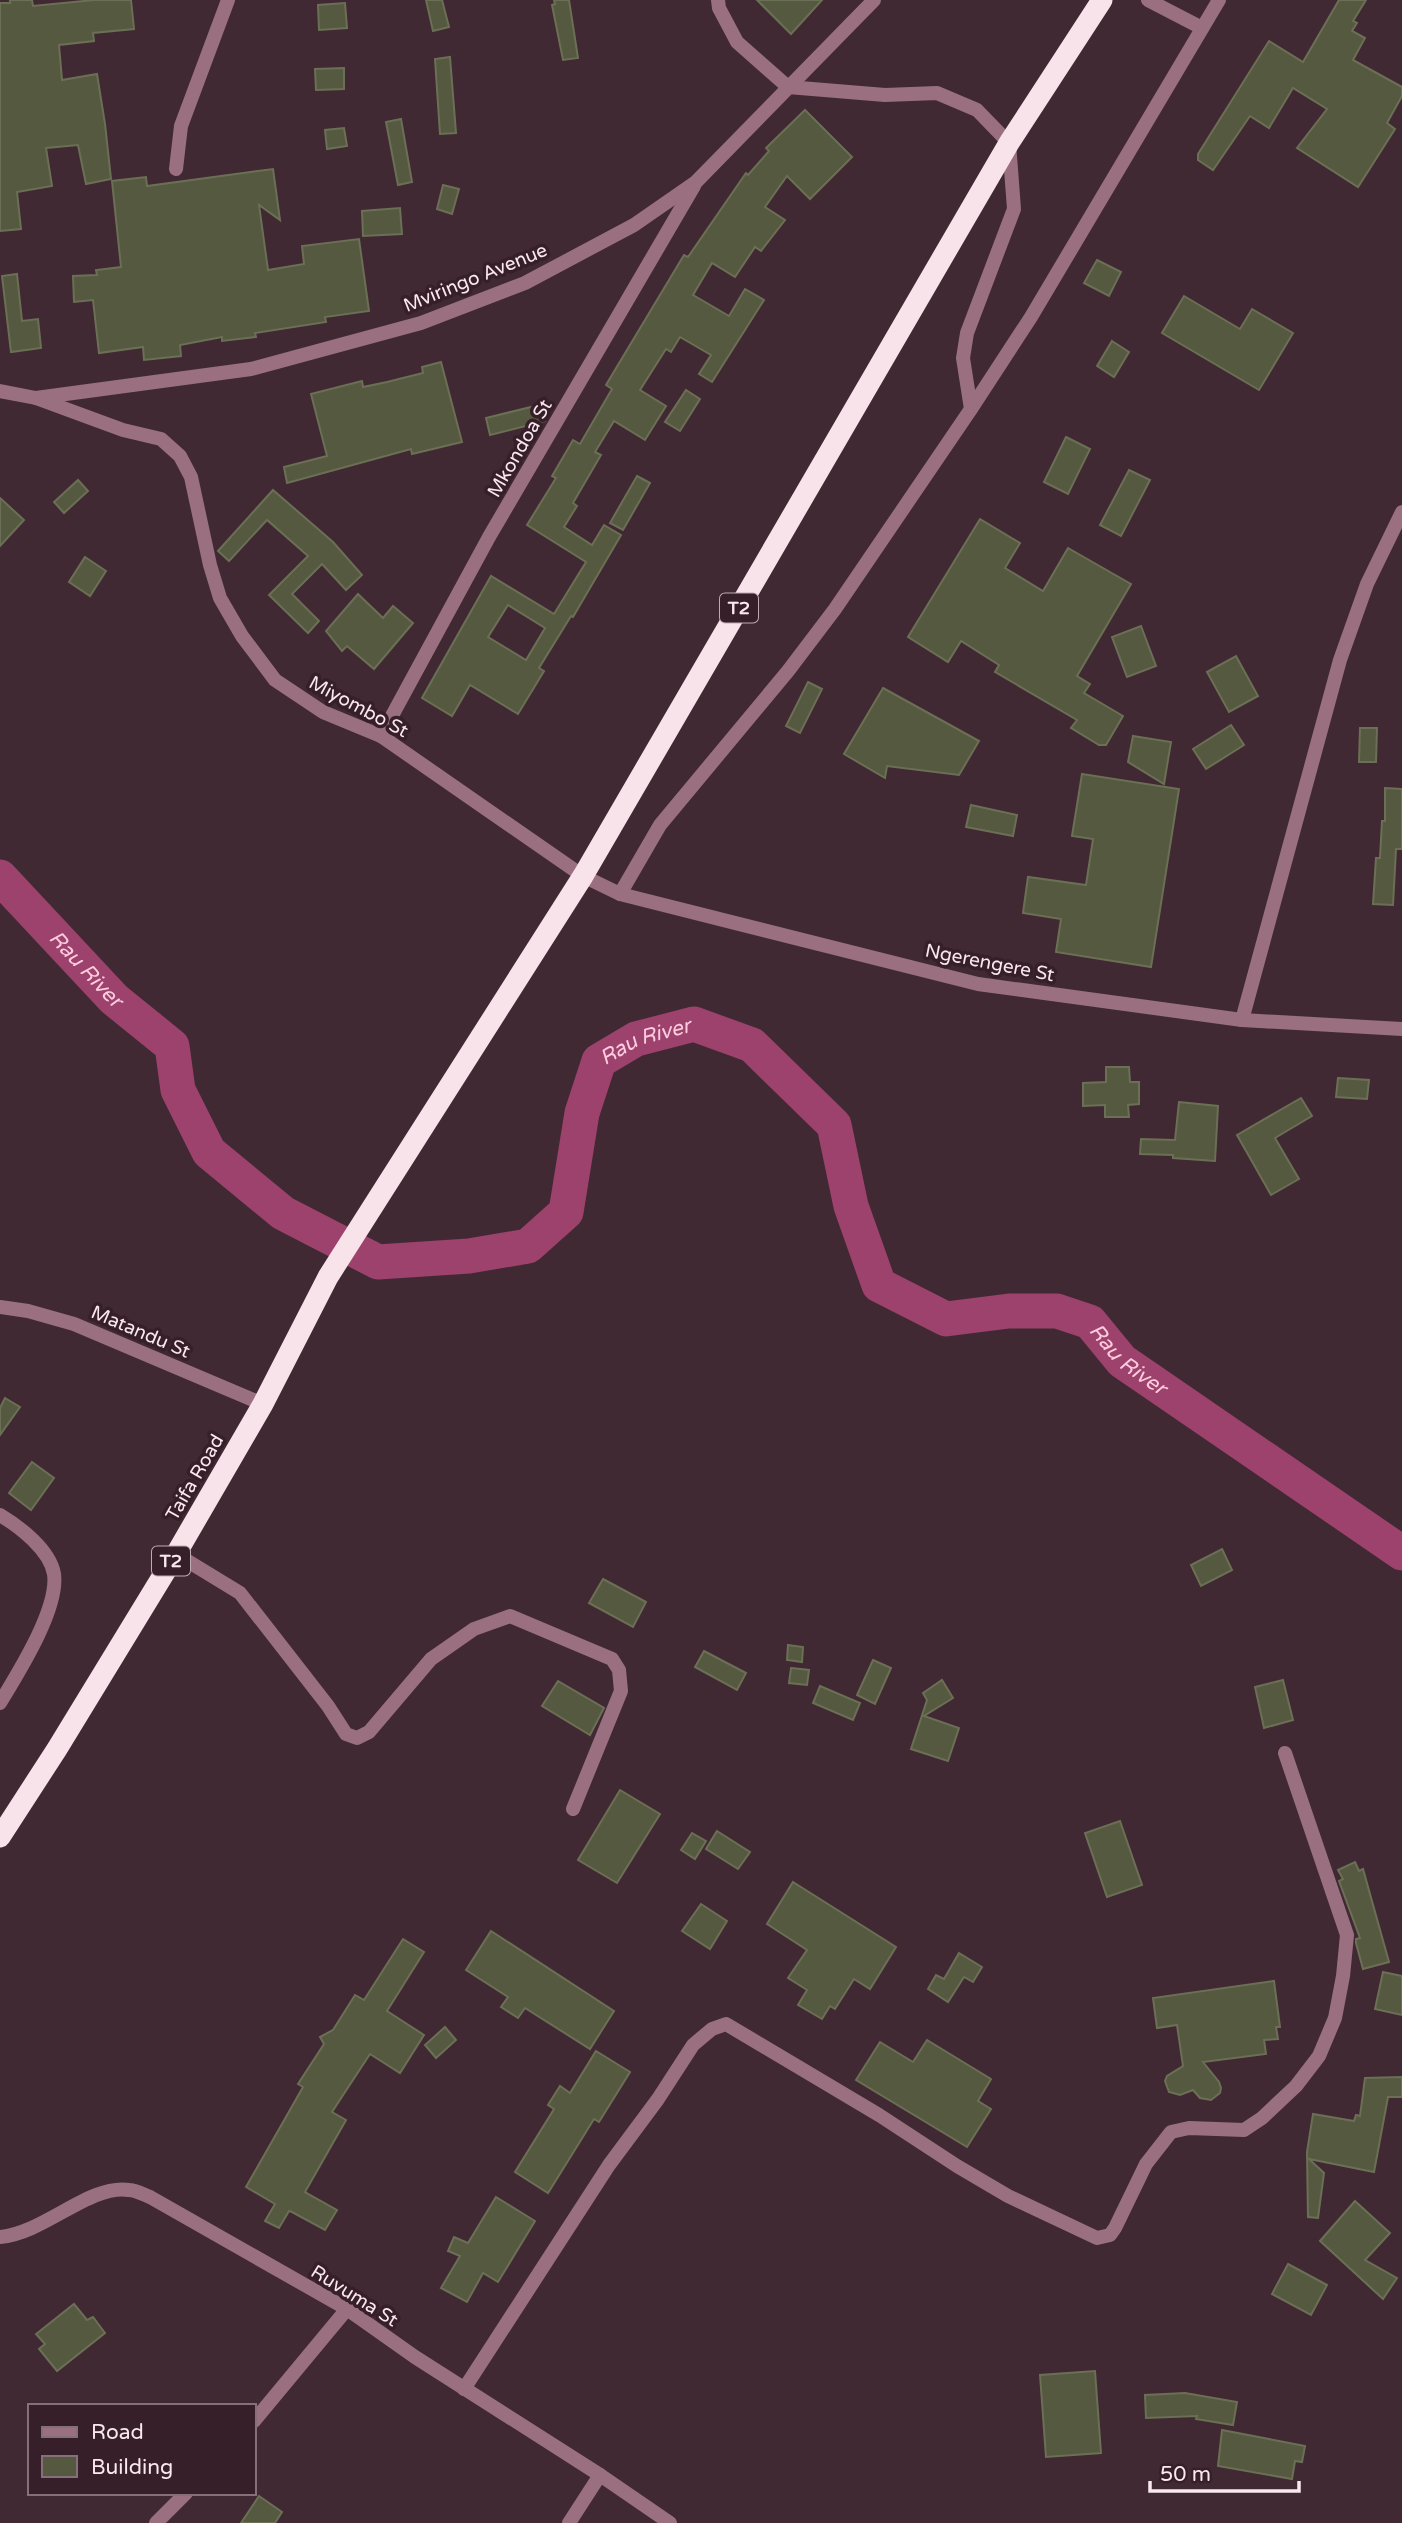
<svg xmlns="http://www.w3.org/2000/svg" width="1402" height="2523" font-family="'Varela Round',sans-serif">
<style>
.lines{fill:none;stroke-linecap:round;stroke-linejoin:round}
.river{stroke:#9c426d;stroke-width:35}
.building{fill:#55593f;stroke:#6b6f55;stroke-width:2;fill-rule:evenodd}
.street{stroke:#9a7081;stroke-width:14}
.highway{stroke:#f8e3eb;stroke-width:21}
.labels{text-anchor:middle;stroke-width:7;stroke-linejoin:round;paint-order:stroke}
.shield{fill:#371f29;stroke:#bfacb3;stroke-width:2}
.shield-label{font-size:18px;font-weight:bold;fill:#f9e8ee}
.street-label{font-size:19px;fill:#f9e8ee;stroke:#371f29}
.water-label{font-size:21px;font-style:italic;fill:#fecbdf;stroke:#371f29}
</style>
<rect width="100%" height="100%" fill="#412933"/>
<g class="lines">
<path class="river" id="s1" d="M0 877 114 999 172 1046 178 1090 209 1152 283 1213 378 1262 469 1256 528 1246 566 1212 582 1113 599 1061 636 1039 694 1024 752 1045 834 1125 851 1206 879 1285 946 1319 1009 1311H1057L1090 1322 1122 1361 1402 1553"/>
</g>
<g class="building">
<polygon points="10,0 32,0 33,6 94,0 131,0 134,29 93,33 94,41 59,45 62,80 97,74 105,124 111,179 86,184 78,145 46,148 52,186 17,192 21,229 0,231 0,3 10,3"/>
<polygon points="426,0 442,0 449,27 433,31"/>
<polygon points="554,0 569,0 578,58 563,60 552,5 555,4"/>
<polygon points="757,0 822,0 791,34"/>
<polygon points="1339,0 1366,0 1353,21 1357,23 1352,31 1365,38 1353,60 1402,87 1402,96 1387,123 1395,129 1358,187 1297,148 1327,109 1293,88 1269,128 1250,116 1213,170 1198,160 1198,154 1269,41 1303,62"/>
<polygon points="345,3 347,28 319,30 318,5"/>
<polygon points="450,57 456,133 440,134 435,59"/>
<polygon points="344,68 344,89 316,90 315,69"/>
<path d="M805 110 852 157 810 199 787 176 765 207 785 220 761 251 755 247 735 277 712 263 693 295 729 316 745 289 764 300 712 382 699 374 711 355 680 337 671 352 666 349 640 390 666 406 645 440 614 421 595 452 601 455 573 503 577 506 564 527 592 545 604 525 621 535 573 617 571 616 539 668 544 671 518 714 470 685 452 716 422 698 491 576 554 614 586 562 527 525 556 478 552 476 573 440 580 444 612 389 606 385 684 255 688 257 746 173 748 175 769 151 766 148ZM508 605 545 628 526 660 488 637Z"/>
<polygon points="401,119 412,182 398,185 386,122"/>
<polygon points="344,128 347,146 327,149 325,130"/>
<polygon points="273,169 280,220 259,205 268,270 304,264 302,246 359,239 369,311 325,317 326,322 255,333 256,337 222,341 222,337 180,345 181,356 144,360 143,347 99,353 93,300 74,302 73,276 97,275 96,270 121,267 112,181 146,177 147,186"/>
<polygon points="443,185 459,189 452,214 437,209"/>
<polygon points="400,208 402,234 363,236 362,211"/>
<polygon points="1097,260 1121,272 1109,296 1084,283"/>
<polygon points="17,274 22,321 38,319 41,348 11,352 2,276"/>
<polygon points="1184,296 1240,329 1252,309 1293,333 1259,390 1162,333"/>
<polygon points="1112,341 1129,352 1114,377 1097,366"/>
<polygon points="441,362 462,442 412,454 411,449 287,483 284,467 327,456 311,394 362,381 363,387 387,382 423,373 422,367"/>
<polygon points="686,390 700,399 680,431 665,422"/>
<polygon points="543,404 545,421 490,435 486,418"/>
<polygon points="1066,437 1090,449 1068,494 1044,482"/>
<polygon points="1129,470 1150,480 1121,536 1100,525"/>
<polygon points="637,476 650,483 623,530 610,523"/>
<polygon points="78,480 88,491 64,513 54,502"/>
<polygon points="273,490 333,542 362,575 346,590 322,564 292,594 319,621 308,633 269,595 308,556 267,520 229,561 218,551"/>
<polygon points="0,498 24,520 0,546"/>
<polygon points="980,519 1020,543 1005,568 1043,591 1068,548 1131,584 1077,676 1090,684 1084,693 1123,716 1106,745 1099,745 1071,728 1077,720 995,672 999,665 961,641 948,662 908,637"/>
<polygon points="85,557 106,571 90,596 69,582"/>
<polygon points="358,594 383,618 393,606 413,623 374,669 347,646 342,651 326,631"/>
<polygon points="1141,626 1156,666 1127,677 1112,637"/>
<polygon points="1236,656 1258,696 1229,712 1207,672"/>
<polygon points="808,682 822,689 800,733 786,726"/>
<polygon points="883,688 979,741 959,775 887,766 885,778 844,754"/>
<polygon points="1231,725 1244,745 1206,769 1193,749"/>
<polygon points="1360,728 1377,728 1376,762 1359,762"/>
<polygon points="1133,736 1171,742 1164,784 1128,762"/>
<polygon points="1082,774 1179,789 1151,967 1056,952 1061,919 1023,913 1028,877 1086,885 1093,839 1072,836"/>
<polygon points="1385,788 1402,789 1402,849 1396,849 1393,905 1373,904 1376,858 1380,858 1382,821 1385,821"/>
<polygon points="971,805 1017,815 1013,836 966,827"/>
<polygon points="1106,1067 1129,1067 1130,1082 1139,1082 1139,1104 1128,1105 1129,1117 1105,1117 1105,1105 1083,1106 1083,1083 1106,1082"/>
<polygon points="1338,1078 1369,1080 1367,1099 1336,1097"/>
<polygon points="1301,1098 1312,1116 1275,1138 1299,1179 1271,1195 1237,1135"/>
<polygon points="1179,1102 1218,1106 1215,1161 1173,1158 1173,1155 1140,1154 1141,1139 1175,1140"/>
<polygon points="5,1398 20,1407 0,1435 0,1408"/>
<polygon points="32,1462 54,1478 31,1510 9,1493"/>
<polygon points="1222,1549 1232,1570 1201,1586 1191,1565"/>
<polygon points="603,1579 646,1602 633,1627 589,1603"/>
<polygon points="788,1645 803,1647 802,1662 787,1660"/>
<polygon points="704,1651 746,1673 737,1690 695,1667"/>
<polygon points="873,1660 891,1668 875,1704 857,1695"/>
<polygon points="791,1668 809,1670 807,1685 789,1683"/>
<polygon points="942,1680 953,1698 924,1716 959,1728 948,1761 911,1749 927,1700 923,1693"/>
<polygon points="1283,1680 1293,1720 1264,1728 1255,1687"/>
<polygon points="558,1681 604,1708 590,1735 542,1706"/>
<polygon points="820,1686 860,1703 853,1720 813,1703"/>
<polygon points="620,1790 660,1814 617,1883 578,1860"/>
<polygon points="1120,1821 1142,1885 1107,1897 1085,1833"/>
<polygon points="717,1831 750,1852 738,1869 706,1849"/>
<polygon points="692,1833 706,1841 695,1859 681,1850"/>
<polygon points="1355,1862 1359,1871 1363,1869 1389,1962 1363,1969 1356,1943 1356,1939 1360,1938 1339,1881 1343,1879 1338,1870"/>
<polygon points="793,1882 896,1947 870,1989 854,1979 835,2009 830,2006 822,2019 798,2005 807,1990 788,1978 807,1950 767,1924"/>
<polygon points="701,1904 727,1921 710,1949 682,1931"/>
<polygon points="491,1931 614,2011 590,2049 525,2008 518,2018 501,2007 508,1997 466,1970"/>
<polygon points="403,1939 424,1952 387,2011 424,2035 400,2073 370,2054 332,2112 346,2120 305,2192 337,2210 325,2230 292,2212 289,2211 279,2228 265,2221 275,2204 246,2187 303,2087 298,2084 324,2044 320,2037 333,2030 355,1995 364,2000"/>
<polygon points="959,1953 982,1967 973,1982 964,1977 948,2002 928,1989 936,1975 944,1979"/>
<polygon points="1383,1972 1402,1976 1402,2015 1375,2009"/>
<polygon points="1274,1981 1280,2027 1276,2027 1278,2039 1264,2040 1266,2054 1203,2062 1219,2082 1221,2088 1220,2093 1211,2100 1200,2098 1193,2090 1180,2095 1169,2092 1165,2081 1167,2076 1183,2066 1177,2025 1157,2028 1153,1998"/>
<polygon points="445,2027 456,2040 436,2058 425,2045"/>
<polygon points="927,2040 991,2079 978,2101 991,2109 967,2147 856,2080 880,2042 913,2062"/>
<polygon points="596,2051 630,2072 599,2122 594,2119 548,2193 515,2172 554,2109 548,2105 560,2086 570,2093"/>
<polygon points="1402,2077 1402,2097 1388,2097 1374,2172 1309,2159 1324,2173 1318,2218 1308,2217 1307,2152 1313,2114 1354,2121 1356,2115 1360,2116 1365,2078"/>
<polygon points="496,2197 535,2221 498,2282 483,2273 467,2302 441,2288 460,2256 448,2251 454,2237 468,2243"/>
<polygon points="1355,2201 1390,2233 1365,2260 1397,2278 1383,2299 1320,2241"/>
<polygon points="1288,2264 1327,2285 1311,2315 1272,2294"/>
<polygon points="74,2304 87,2320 93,2317 105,2333 57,2371 39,2349 45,2344 36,2334"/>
<polygon points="1095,2371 1101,2453 1046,2457 1040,2375"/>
<polygon points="1185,2393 1237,2402 1233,2425 1196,2419 1197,2416 1146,2418 1145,2395"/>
<polygon points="1222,2430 1305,2446 1302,2462 1295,2461 1292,2479 1218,2466"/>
<polygon points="259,2496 282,2512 275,2523 241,2523"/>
</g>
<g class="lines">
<g class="street">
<polyline points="718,0 719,8 737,42 788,87 885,95 937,93 977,110 1009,143 1014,209 967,333 963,358 971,409"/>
<polyline points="1148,0 1202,28"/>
<polyline points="176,169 181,126 228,0"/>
<polyline points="0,391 36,398 251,369 421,323 525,283 634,225 696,182 874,0"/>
<polyline points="36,398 123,430 161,439 180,456 191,477 210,565 220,598 242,636 275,680 323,712 381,736 583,876 620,894 978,984 1242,1020 1402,1029"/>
<polyline points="381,736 489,537 694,186"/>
<polyline points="620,894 660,825 788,671 835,609 971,409 1031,317 1219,0"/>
<polyline points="1242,1020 1340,660 1367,584 1402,512"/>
<polyline points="0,1307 28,1311 74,1324 263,1404"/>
<path d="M0 1515C20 1527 50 1550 54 1574 59 1609 18 1673 0 1703"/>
<polyline points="176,1554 240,1593 328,1706 346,1734 357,1738 369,1732 431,1659 474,1629 510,1616 612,1659 619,1670 621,1691 573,1809"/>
<path d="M0 2237C45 2233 89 2184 129 2190 136 2190 144 2195 150 2197L347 2309 415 2357 600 2475 670 2523"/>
<polyline points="464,2389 609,2165 658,2099 693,2045 712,2029 726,2024 879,2115 957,2166 1008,2196 1097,2238 1110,2235 1115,2228 1146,2164 1171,2132 1189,2128 1244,2130 1262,2118 1296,2086 1319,2056 1335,2018 1343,1976 1347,1935 1285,1753"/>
<polyline points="254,2421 347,2309"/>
<polyline points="156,2523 186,2493"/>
<polyline points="569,2523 600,2475"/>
</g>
<polyline class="highway" points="0,1837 57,1749 176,1554 263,1404 328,1277 583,876 1009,143 1102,0"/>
</g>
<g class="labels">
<g class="shield">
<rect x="720" y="593.5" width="38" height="29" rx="5"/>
<rect x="152" y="1546.5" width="38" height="29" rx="5"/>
</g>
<g class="shield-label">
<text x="739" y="614">T2</text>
<text x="171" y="1567">T2</text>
</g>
<g class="street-label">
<text transform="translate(475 277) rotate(-22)" y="7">Mviringo Avenue</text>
<text transform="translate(519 448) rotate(-60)" y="7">Mkondoa St</text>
<text transform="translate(359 706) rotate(28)" y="7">Miyombo St</text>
<text transform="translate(990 962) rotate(11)" y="7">Ngerengere St</text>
<text transform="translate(141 1331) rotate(23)" y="7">Matandu St</text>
<text transform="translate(194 1477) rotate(-60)" y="7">Taifa Road</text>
<text transform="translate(355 2295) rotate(32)" y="7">Ruvuma St</text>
</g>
<g class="water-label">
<text dy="7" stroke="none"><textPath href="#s1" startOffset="126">Rau River</textPath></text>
<text dy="7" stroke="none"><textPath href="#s1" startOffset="966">Rau River</textPath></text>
<text dy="7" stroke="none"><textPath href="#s1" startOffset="1636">Rau River</textPath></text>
</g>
</g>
<rect x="28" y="2404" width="228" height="91" fill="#371f29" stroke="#856f78" stroke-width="2"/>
<rect x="42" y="2427" width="35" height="10" fill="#9a7081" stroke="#856f78" stroke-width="2"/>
<text x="91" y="2439" font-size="21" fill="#f9e8ee">Road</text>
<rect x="42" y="2456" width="35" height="21" fill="#55593f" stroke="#856f78" stroke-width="2"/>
<text x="91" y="2474" font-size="21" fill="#f9e8ee">Building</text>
<path d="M1150 2481v10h149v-10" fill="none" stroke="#f9e8ee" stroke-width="3.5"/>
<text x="1160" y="2481" font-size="21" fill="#f9e8ee" stroke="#371f29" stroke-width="5" paint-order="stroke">50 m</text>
</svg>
